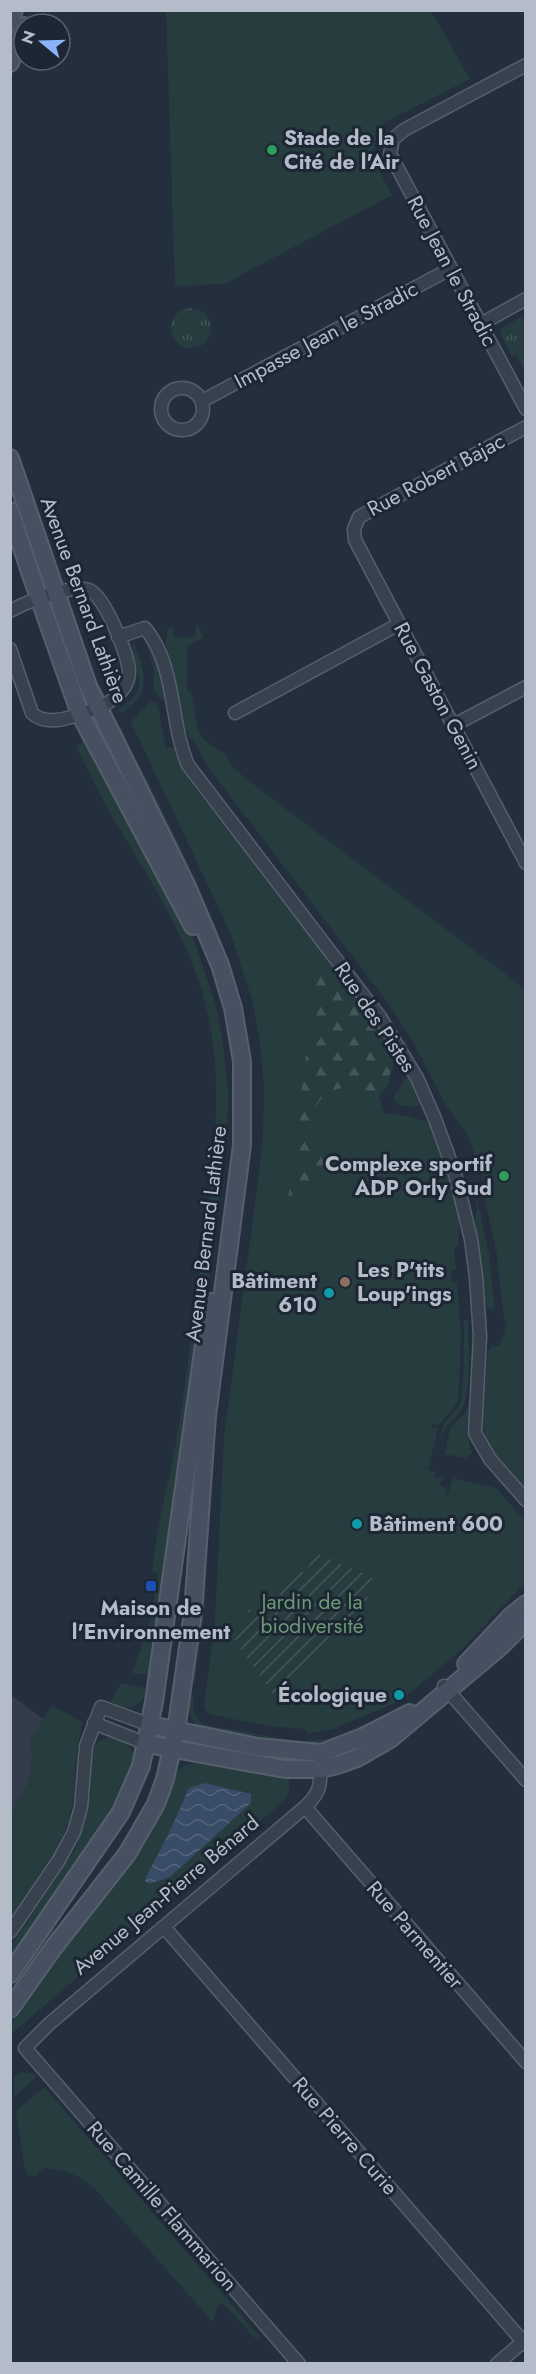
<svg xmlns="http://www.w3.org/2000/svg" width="536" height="2374" font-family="Jost,sans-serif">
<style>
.airport{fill:#323c4b}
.grass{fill:#263c3f}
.forest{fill:url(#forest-firs)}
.park{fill:url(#park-tufts)}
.garden{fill:url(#garden-furrows)}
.water{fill:url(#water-waves)}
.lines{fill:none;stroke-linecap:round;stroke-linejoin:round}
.street-casing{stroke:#565f6c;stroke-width:15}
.secondary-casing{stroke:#565f6c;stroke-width:20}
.street{stroke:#38414e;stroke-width:12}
.secondary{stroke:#465061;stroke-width:16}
.leisure-dot{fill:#2e9e5b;stroke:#1d2633;stroke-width:2}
.education-dot{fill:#8d6e63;stroke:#1d2633;stroke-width:2}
.culture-dot{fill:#0f9aa8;stroke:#1d2633;stroke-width:2}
.transit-dot{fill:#1a4fb4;stroke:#1d2633;stroke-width:2}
.labels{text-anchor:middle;stroke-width:6;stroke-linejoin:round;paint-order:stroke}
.poi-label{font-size:21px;font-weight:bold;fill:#b4bcc9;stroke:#1d2633;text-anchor:start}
.street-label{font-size:21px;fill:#b4bcc9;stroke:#1d2633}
.park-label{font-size:21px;fill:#6b9a76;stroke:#1d2633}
</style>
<defs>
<pattern id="forest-firs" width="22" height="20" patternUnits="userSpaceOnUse" patternTransform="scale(1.5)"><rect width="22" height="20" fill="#263c3f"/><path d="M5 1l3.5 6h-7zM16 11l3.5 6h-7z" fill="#435659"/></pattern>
<pattern id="park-tufts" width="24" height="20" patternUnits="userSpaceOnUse" patternTransform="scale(1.5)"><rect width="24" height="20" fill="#263c3f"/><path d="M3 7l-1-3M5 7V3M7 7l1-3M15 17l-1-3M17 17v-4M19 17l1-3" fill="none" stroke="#435659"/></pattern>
<pattern id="garden-furrows" width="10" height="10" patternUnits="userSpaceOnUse" patternTransform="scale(1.5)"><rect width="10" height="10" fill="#263c3f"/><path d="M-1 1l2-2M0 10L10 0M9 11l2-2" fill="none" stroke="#435659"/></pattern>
<pattern id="water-waves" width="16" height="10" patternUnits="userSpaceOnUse" patternTransform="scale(1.5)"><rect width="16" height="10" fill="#394c67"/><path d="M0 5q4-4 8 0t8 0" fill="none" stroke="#53647b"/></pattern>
</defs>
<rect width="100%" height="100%" fill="#242f3e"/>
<polygon class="airport" points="11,1695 65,1735 11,1899"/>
<g class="grass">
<path d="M166 11H431L470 79 385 122C364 146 379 171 392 195L224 284 175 286Z"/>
<polygon points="196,625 198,625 203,638 187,646 187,691 191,692 198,729 202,737 209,744 226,754 233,768 253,784 525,989 525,1488 494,1452 486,1438 483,1423 487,1355 490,1348 500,1345 507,1323 504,1319 497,1255 484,1195 484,1182 467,1133 446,1106 415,1045 388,1003 208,767 194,741 189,737 189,732 184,732 174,671 165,643 168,629 173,626 174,638 196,637"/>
<polygon points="146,642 157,663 165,700 161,699 154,690 154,669"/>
<path d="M134 643C140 661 151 683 137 700 133 705 127 708 123 713L118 711C124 704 134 699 138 690 144 673 126 654 134 643Z"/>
<polygon points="150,702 156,703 158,707 166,748 174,747 181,766 191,782 359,1001 396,1055 388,1085 379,1096 384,1113 407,1116 429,1122 447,1170 459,1218 458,1246 454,1247 456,1270 451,1271 452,1283 457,1282 461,1336 458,1400 453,1409 439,1425 432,1424 432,1427 438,1428 428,1470 435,1472 434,1477 443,1478 440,1485 446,1488 445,1494 448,1495 453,1478 496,1488 525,1521 525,1583 458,1653 407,1695 401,1689 392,1697 396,1701 393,1704 333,1729 307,1734 305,1729 269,1726 212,1715 207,1713 204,1707 215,1622 224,1437 258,1181 263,1134 264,1090 260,1042 252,1000 230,932 131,722"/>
<path d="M121 726C130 751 146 775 157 799 194 877 238 961 249 1046 254 1084 253 1122 250 1160L214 1429 205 1605 195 1682H191L243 1034 116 727Z"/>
<path d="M85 741 118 805 183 915 194 940 215 1003 222 1035 228 1092 227 1143 194 1393 169 1531 150 1675 132 1673 150 1622 158 1573 152 1572C157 1522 171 1475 179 1425 189 1363 196 1300 204 1237 215 1150 227 1068 199 982 180 925 148 877 118 826 102 800 89 772 76 746Z"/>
<path d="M408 1076 421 1105C413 1108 400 1107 394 1101V1096Z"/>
<polygon points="477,1198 489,1254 495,1310 486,1307 475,1227"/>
<path d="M464 1320H468C468 1346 472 1379 464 1404 458 1420 446 1419 442 1439L440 1438 444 1423 455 1412 461 1402 464 1368Z"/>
<polygon points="470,1400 467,1433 472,1453 465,1458 445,1454 450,1428 465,1413"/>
<path d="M121 1683 148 1689C142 1705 126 1715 110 1704Z"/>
<path d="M189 1694 194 1695C192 1709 193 1717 205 1725L292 1740V1745L200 1728C188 1718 187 1708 189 1694Z"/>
<polygon points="52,1706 83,1722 77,1749 73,1801 68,1824 55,1853 11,1917 11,1813 27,1785 32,1760 30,1740"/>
<polygon points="396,1711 398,1714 342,1738 307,1745 307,1741 331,1738"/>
<polygon points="111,1736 117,1737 127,1744 132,1751 134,1763 113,1812 11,1961 11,1946 75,1849 88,1810 93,1750 98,1741"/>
<polygon points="199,1762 289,1777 289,1792 284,1801 11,2034 11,2023 33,1990 134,1857 175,1774 184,1766"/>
<polygon points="51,1928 57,1932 11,1996 11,1987"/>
<polygon points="22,2072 30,2073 37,2076 14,2097 14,2077"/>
<polygon points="44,2087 260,2337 257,2340 222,2303 218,2305 213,2322 95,2189 79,2177 68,2172 46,2168 43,2169 37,2176 28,2175 25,2170 16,2111"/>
</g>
<path class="forest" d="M322 959 390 1049 392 1067 385 1089 370 1096C314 1062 286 1147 349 1165L287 1207 309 1031 317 980Z"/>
<g class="park">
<circle cx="191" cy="328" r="20"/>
<polygon points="521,317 523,321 525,320 525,373 517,355 512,357 500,333 501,329"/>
</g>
<polygon class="garden" points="316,1553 378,1580 353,1622 278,1701 232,1637 250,1609 264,1618 296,1569 305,1573"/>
<polygon class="water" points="205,1783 251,1794 251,1803 170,1877 149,1884 145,1881 146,1877 169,1833 189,1788"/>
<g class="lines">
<defs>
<g id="street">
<polyline points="526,65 404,130 393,139 390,154 526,409"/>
<polyline points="481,324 526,299"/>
<circle cx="182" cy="409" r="21"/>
<polyline points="202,401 450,269"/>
<polyline points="526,427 359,517 354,529 355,540 526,863"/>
<path d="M10 611C26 602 72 584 89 590 105 596 128 655 129 671 129 677 127 684 123 689 114 704 88 712 71 717 59 721 42 723 32 713L10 649"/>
<path d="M118 637 145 628C177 667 169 721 188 765L380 1017 417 1078 435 1119 455 1174 471 1239 476 1277 480 1336 475 1433 490 1459 526 1500"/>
<polyline points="235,713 399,624"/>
<polyline points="454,725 526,687"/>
<polyline points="444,1686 526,1780"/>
<polyline points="94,1723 147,1744"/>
<polyline points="305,1807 526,2062"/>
<polyline points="164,1927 526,2345"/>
<polyline points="10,1932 59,1860 74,1832 81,1807 86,1746 101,1707 150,1725"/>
<path d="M299 2364 25 2048 49 2024 305 1807C322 1791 320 1784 321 1762"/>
<polyline points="497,2364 526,2339"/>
</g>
<g id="secondary">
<polyline points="10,22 14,10"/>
<polyline points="10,63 24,26"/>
<polyline points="10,458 88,686 187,887 220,965 233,1008 242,1061 242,1145 207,1416 193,1612 176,1731 165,1779 156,1804 127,1854 54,1947 10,2009"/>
<polyline points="10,511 30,572 80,714 193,926"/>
<polyline points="466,1664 510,1617 526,1604"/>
<polyline points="150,1725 257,1747 321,1753 363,1737 410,1713"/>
<polyline points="147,1744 285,1769 321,1769 337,1765 357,1758 390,1739 501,1646 526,1621"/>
<polyline points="10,1974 121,1812 141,1766 154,1702 210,1302"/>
</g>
</defs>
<use href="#street" class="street-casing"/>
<use href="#secondary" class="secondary-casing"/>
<use href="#street" class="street"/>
<use href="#secondary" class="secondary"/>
</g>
<g class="leisure-dot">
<circle cx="272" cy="150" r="6"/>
<circle cx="504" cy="1176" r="6"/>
</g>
<circle class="education-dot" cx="345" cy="1282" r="6"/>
<g class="culture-dot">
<circle cx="329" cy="1293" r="6"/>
<circle cx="357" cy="1524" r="6"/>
<circle cx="399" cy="1695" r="6"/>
</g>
<rect class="transit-dot" x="145" y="1580" width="12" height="12" rx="3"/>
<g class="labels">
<g class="poi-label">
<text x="284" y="145">Stade de la<tspan x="284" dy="24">Cité de l'Air</tspan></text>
<text x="492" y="1171" text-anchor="end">Complexe sportif<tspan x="492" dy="24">ADP Orly Sud</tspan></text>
<text x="357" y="1277">Les P'tits<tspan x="357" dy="24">Loup'ings</tspan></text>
<text x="317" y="1288" text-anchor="end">Bâtiment<tspan x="317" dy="24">610</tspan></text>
<text x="369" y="1531">Bâtiment 600</text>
<text x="151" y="1615" text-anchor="middle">Maison de<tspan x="151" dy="24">l'Environnement</tspan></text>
<text x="387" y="1702" text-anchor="end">Écologique</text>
</g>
<g class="street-label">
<text transform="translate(452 271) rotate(62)" y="7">Rue Jean le Stradic</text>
<text transform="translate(326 335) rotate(-28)" y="7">Impasse Jean le Stradic</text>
<text transform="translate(436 475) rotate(-28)" y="7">Rue Robert Bajac</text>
<text transform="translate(84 600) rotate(70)" y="7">Avenue Bernard Lathière</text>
<text transform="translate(438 696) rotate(62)" y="7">Rue Gaston Genin</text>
<text transform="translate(375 1017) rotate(56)" y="7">Rue des Pistes</text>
<text transform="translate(206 1234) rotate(-83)" y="7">Avenue Bernard Lathière</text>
<text transform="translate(166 1895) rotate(-40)" y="7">Avenue Jean-Pierre Bénard</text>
<text transform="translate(415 1935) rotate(49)" y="7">Rue Parmentier</text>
<text transform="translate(345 2136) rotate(49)" y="7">Rue Pierre Curie</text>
<text transform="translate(162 2206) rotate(49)" y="7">Rue Camille Flammarion</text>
</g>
<g class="park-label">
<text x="312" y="1609">Jardin de la<tspan x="312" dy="24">biodiversité</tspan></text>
</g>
</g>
<rect width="536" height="2374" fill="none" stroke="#b4bcc9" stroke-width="24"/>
<g transform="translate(42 42) rotate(289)"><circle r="28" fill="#1d2633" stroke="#59626f" stroke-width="1.5"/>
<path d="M0-4.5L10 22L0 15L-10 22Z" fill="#8ab4f8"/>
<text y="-9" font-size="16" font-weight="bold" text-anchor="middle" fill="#b4bcc9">N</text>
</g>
</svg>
